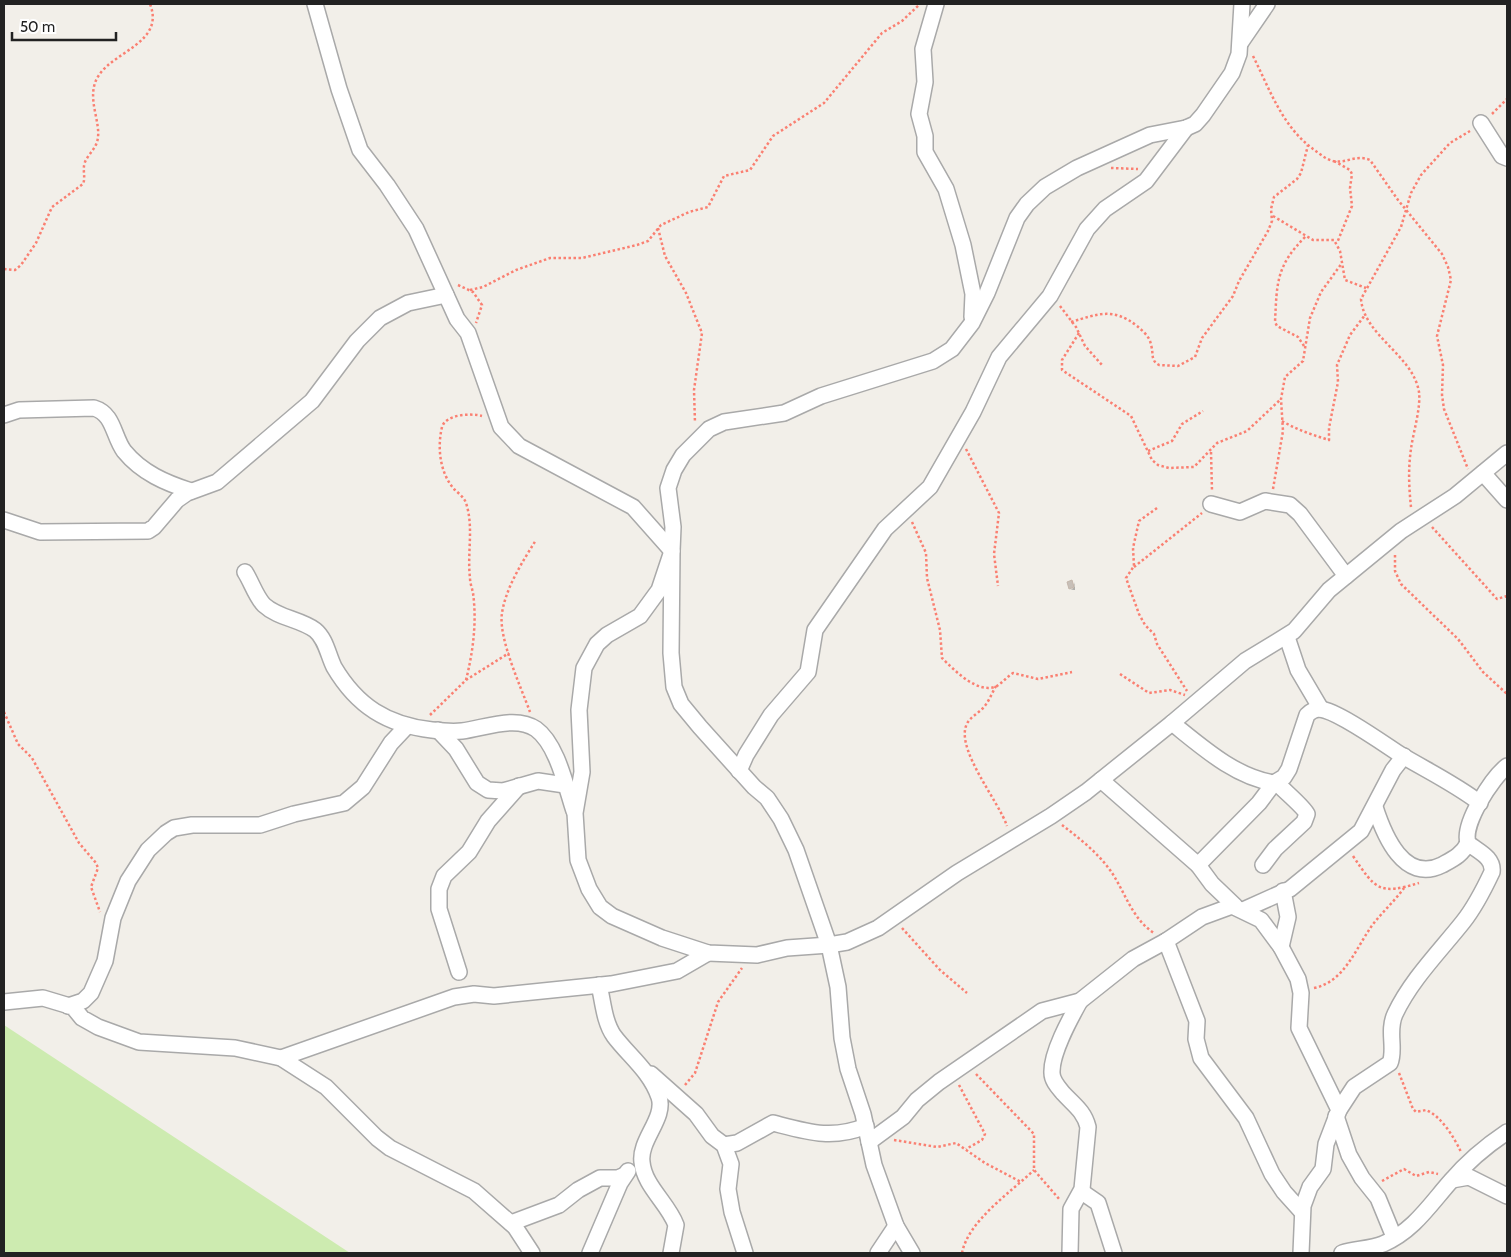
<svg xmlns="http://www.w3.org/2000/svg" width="1511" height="1257" font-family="Cabin,sans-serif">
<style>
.grass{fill:#cdebb0}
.building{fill:#c7bfb8;stroke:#c4b6ab;filter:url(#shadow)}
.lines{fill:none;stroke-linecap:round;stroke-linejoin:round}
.minor-casing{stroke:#a9a9a9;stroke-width:18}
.path{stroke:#fa8072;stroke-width:2.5;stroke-dasharray:2.5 2.5;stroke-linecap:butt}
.minor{stroke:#fff;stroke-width:15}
</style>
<defs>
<filter id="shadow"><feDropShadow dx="4" dy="4" stdDeviation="1" flood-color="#0004"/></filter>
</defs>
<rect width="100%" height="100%" fill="#f2efe9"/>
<polygon class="grass" points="4,1025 350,1253 4,1253"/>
<polygon class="building" points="1072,580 1074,587 1069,589 1067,582"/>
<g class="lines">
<defs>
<g id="minor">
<polyline points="315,4 339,89 360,150 387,185 416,229 457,319 468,333 501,427 519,446 633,507 672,551 671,653 674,687 681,704 700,727 754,787 767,798 781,819 796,850 829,945 838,987 842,1038 848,1069 863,1114 874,1165 896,1226 912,1253"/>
<polyline points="936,4 923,49 925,82 919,114 925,136 925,152 946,189 963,245 973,294 972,317"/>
<polyline points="1242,4 1239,54 1232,73 1203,115 1195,124 1186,128 1150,135 1077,168 1045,187 1027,204 1017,218 987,293 972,323 952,349 933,361 821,396 784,413 724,422 709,429 683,455 674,470 668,488 673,527 672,551 659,590 640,616 607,635 597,644 584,668 579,710 582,772 575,813 578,860 589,889 600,907 612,916 662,938 708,953 757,955 787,948 829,945 847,942 878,928 957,873 1051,816 1086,792 1172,723 1245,661 1294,631 1329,590 1401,531 1455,496 1507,453"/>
<polyline points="1241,42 1267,4"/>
<polyline points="1481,123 1502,156 1507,158"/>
<path d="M4 415 19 410 94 408C114 414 113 436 124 451 142 473 166 483 191 491"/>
<polyline points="1483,473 1507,500"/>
<polyline points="1211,504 1240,512 1265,501 1290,505 1300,514 1346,576"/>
<polyline points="4,520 40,532 148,531 154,527 177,500 187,493 217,482 312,401 357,341 380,318 408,303 446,295"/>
<path d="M245 572C251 581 256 597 264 605 278 618 300 619 315 630 326 639 328 655 334 667 357 706 387 725 432 730 441 731 453 732 462 731 485 728 516 715 536 729 557 744 566 787 574 811"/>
<polyline points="1287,637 1298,670 1321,709"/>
<path d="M1172 723C1202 747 1235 777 1274 783L1284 777 1289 769 1307 715C1310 712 1315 709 1320 709 1338 711 1384 744 1401 755 1428 771 1455 784 1480 803"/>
<polyline points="438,730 456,749 477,783 488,790 503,791 538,781 565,785"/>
<polyline points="739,771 746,755 771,715 808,672 815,630 885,529 930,487 973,412 999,357 1050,296 1087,229 1105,209 1146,181 1186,128"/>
<polyline points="1101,780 1198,865 1212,884 1235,906"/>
<path d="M1375 807C1384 835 1404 884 1442 865 1453 859 1462 855 1468 843"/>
<polyline points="1198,865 1259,803 1274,783"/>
<path d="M1263 865 1275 849 1304 822 1307 814C1304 807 1283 790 1276 782"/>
<polyline points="1243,910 1290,889 1361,831 1393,770 1404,756"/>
<polyline points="1166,941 1197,1021 1196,1039 1201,1058 1246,1118 1272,1174 1284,1192 1302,1212"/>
<polyline points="1281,947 1288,917 1283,891"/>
<polyline points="459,972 439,909 439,889 444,876 469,852 488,821 519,786"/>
<path d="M599 985C603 1001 604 1022 614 1036 629 1056 650 1071 659 1097 666 1118 639 1140 642 1162 644 1186 668 1203 676 1225L671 1253"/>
<polyline points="4,1002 43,998 73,1007 82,1018 98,1027 139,1042 235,1048 281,1058 326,1087 377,1138 390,1148 474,1191 515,1227 532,1253"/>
<polyline points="68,1006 83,1001 91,993 105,961 113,918 128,881 148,850 166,833 174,828 192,825 260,825 294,814 344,803 363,787 391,743 407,726"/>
<polyline points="281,1058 454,997 474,994 494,996 611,984 677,971 708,953"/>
<polyline points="651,1074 696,1114 712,1136 724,1145 731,1164 728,1189 732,1212 745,1253"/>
<polyline points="1336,1116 1349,1155 1362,1178 1378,1198 1394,1237"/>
<polyline points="869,1142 903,1117 917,1100 939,1082 1042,1011 1080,1001 1133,959 1166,941 1202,917 1232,906 1261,920 1281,947 1298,979 1301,993 1299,1028 1339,1110"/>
<path d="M724 1145 737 1143 773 1123C808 1132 832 1140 866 1126"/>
<polyline points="1452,1180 1469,1177 1507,1196"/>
<polyline points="1082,1192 1098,1203 1114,1253"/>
<polyline points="511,1223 559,1205 578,1190 600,1178 618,1178 625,1175"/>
<polyline points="590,1253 620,1183 628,1171"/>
<polyline points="878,1253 896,1226"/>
<path d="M1070 1253 1071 1209 1082 1189 1088 1127C1084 1111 1074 1105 1063 1093 1059 1088 1052 1081 1052 1073 1051 1053 1070 1019 1080 1001"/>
<path d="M1301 1253 1303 1206 1310 1187 1323 1169 1326 1144 1339 1110 1354 1087 1390 1063C1396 1049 1387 1031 1395 1014 1411 980 1440 951 1463 922 1475 907 1484 889 1492 872 1494 857 1477 851 1468 843 1462 824 1492 778 1507 766"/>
<path d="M1342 1253C1355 1249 1370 1249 1383 1244 1413 1231 1429 1206 1450 1182 1466 1163 1486 1146 1507 1132"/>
</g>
</defs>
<use href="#minor" class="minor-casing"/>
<g class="path">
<path d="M1253 56C1270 90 1282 126 1313 149 1319 153 1325 159 1333 161 1346 164 1356 154 1370 160L1398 200 1442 254 1448 267 1451 280 1437 336 1443 365 1442 395 1444 409 1468 469"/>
<polyline points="1492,114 1507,99"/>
<polyline points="1334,161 1350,170 1352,174 1350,188 1352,206 1337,243"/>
<polyline points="1111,168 1138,169"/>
<polyline points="1273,216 1313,240 1334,240 1340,251 1345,280 1366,288"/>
<polyline points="658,228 665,256 686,293 702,333 694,390 695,423"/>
<path d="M4 269 15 270 21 265 36 243 52 207 83 184C86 177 82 170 85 162 88 155 95 149 97 142 103 123 84 97 99 75 115 51 165 42 150 4"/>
<polyline points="458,285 473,292 482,305 476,323"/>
<polyline points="470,290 483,287 516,270 550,258 582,258 637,245 648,241 661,225 689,212 708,207 724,176 750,170 773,136 824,103 882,33 902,21 920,4"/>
<polyline points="1060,306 1076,327 1085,346 1102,365"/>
<path d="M1071 322C1098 314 1113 307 1137 326 1143 331 1150 337 1151 345 1154 354 1150 360 1159 365L1178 366 1195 357 1202 338 1233 296 1239 281 1268 231 1272 221 1271 209 1274 197 1297 179 1301 173 1308 145"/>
<polyline points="1079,333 1062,360 1062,370 1131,416 1152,460 1158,465 1169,468 1194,467 1217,443 1247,431 1281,399"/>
<path d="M1304 346 1298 337 1277 326 1275 322C1277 282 1276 266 1306 236"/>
<path d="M1282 421C1297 430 1313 435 1329 440V428L1338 382 1337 365 1350 335 1365 315"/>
<polyline points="966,449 999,513 994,554 998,586"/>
<polyline points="1148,451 1172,441 1182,424 1203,411"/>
<polyline points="1211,452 1212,491"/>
<polyline points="1273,489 1283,431 1281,399 1285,377 1303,361 1310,318 1321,292 1342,263"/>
<path d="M1411 507C1409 488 1408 469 1411 449 1413 433 1421 408 1419 392 1413 355 1364 336 1361 299L1401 227 1411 193 1421 175 1450 143 1470 131"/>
<polyline points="1157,508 1139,521 1133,548 1134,566 1126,578 1139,614 1145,625 1154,634 1157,644 1187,691"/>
<path d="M912 522 926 553 927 578 940 630 942 658C954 670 978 695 997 686 1003 682 1007 677 1013 673L1038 679 1072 672"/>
<polyline points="1432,527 1497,599 1507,596"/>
<polyline points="1395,555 1395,571 1401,584 1458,639 1483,672 1507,694"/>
<polyline points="1134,567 1202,513"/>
<polyline points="1120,674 1149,693 1170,690 1185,695"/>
<path d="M466 680C473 652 477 622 473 593 472 588 470 583 470 578 467 553 474 527 466 503 464 497 458 493 454 489 440 473 437 448 442 427 446 414 471 413 482 416"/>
<path d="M996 686C992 693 989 701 984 707 978 714 969 717 966 726 957 751 999 802 1007 826"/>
<polyline points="4,712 18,744 32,758 79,843 96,863 98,868 91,887 100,912"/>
<path d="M530 712C521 687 498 638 502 613 506 587 523 561 536 540"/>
<polyline points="430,715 466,680 509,653"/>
<path d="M1062 825C1079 838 1097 852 1110 870 1125 891 1131 918 1154 933"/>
<path d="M1353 856C1376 890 1379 895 1419 883"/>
<polyline points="902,928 940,970 967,993"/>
<path d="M1314 988C1344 982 1355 950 1371 927 1381 913 1394 902 1404 888"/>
<path d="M1399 1073 1413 1109 1416 1112 1426 1110C1441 1116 1454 1137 1461 1152"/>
<polyline points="976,1074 1034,1134 1034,1170 1060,1200"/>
<polyline points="685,1085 695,1073 718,1002 742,968"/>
<polyline points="959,1085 985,1134 982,1140 966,1149"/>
<polyline points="894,1140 937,1147 956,1143 985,1163 1021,1182"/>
<polyline points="1382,1181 1404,1169 1416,1176 1429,1172 1438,1174"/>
<path d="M962 1253C968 1221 1011 1192 1034 1170"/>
</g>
<use href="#minor" class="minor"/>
</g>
<rect width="1511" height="1257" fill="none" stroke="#222222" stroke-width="10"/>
<path d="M12 32v8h104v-8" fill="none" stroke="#222222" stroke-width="2.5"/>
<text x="20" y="32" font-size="15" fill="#222222" stroke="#ffffff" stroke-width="4" paint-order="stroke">50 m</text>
</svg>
